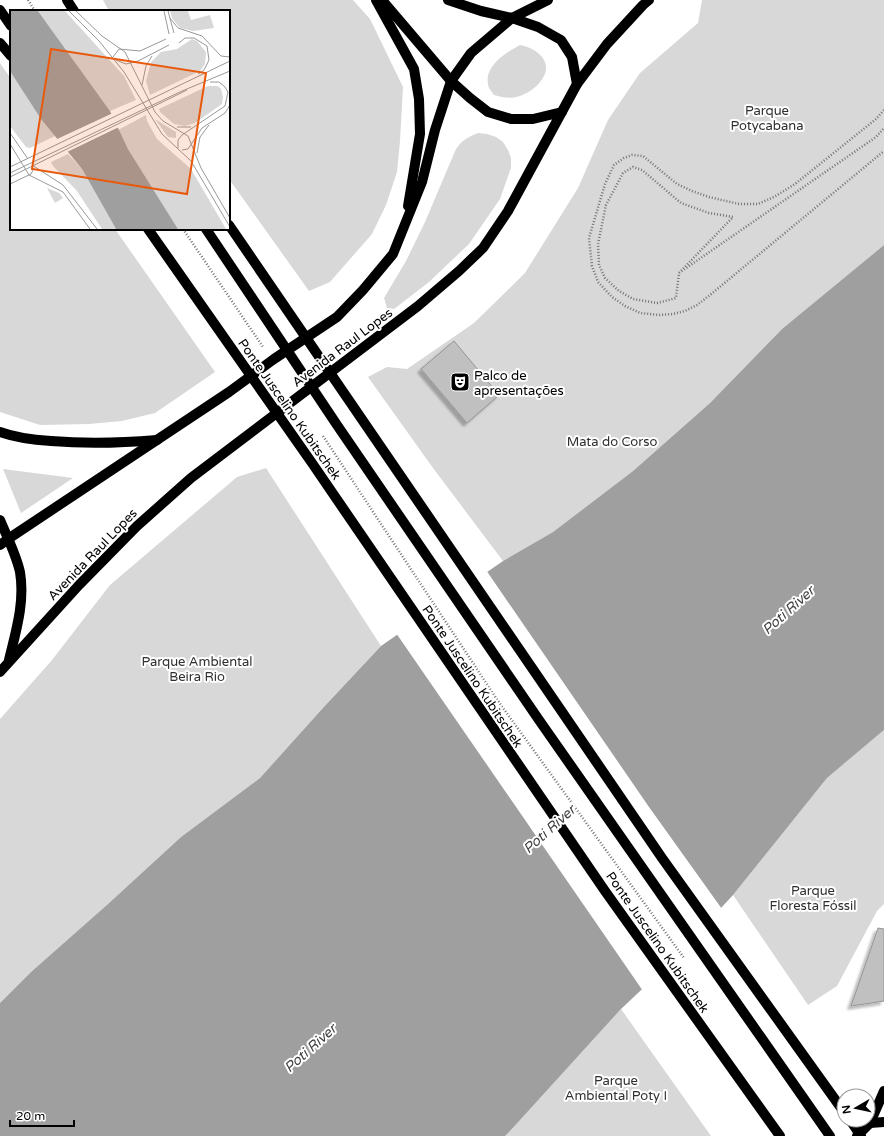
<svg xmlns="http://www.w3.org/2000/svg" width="884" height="1136" font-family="'Varela Round',sans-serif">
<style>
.green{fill:#d8d8d8}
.water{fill:#9f9f9f}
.pier{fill:#fff}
.building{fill:#c0c0c0;stroke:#959595;filter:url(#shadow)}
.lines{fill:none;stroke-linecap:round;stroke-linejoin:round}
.path{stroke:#737373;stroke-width:2.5;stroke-dasharray:1 2;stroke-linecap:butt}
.primary{stroke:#000;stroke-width:10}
.labels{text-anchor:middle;stroke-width:4;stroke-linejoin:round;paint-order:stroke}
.park-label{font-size:13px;fill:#2f2f2f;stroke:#fff}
.street-label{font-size:13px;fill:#000;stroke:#fff}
.poi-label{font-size:13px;fill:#000;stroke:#fff;text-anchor:start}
.water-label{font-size:14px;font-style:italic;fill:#404040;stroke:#fff}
.inset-road{fill:none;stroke:#999;stroke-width:1}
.view{fill:#e8590c;fill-opacity:0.15;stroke:#e8590c;stroke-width:2}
.inset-edge{fill:none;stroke:#000;stroke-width:2}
</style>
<defs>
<filter id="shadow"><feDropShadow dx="-3.5" dy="3.5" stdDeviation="1" flood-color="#0004"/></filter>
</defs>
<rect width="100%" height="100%" fill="#fff"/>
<g class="green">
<polygon points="103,0 353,0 370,19 403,87 400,141 397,172 386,205 372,234 330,282 309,291 229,179 229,11 109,11"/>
<polygon points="702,0 884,0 884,245 782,329 710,403 633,471 553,532 503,561 433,468 368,377 387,367 407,369 474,323 525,273 578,188 608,120 640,73 698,23"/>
<path d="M520 45C531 47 547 55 546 69 545 82 528 95 516 97 508 99 502 97 494 95 492 92 488 88 488 84 484 66 507 52 520 45Z"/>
<polygon points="0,63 11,79 11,229 115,229 215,372 155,413 122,421 89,424 40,425 0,412"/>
<path d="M478 133 487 134 496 137 503 142 508 150 511 158V168L500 199 469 244 429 282 394 309 387 308 384 298 406 261 425 222 456 149C462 140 468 137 478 133Z"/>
<polygon points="266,468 381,646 322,709 260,778 181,837 108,904 31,972 0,1003 0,719 52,660 110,585 237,477"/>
<polygon points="3,469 73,478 21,513"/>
<polygon points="884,730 884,904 877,911 837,986 808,1005 733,895 827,778"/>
<polygon points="621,1009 711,1136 505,1136 511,1130"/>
</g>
<polygon class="water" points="884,245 884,730 827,778 733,895 673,960 621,1009 511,1130 505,1136 0,1136 0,1003 31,972 108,904 181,837 260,778 322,709 381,646 503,561 553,532 633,471 710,403 782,329"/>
<polygon class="pier" points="486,570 649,807 722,909 675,961 643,991 396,633"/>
<g class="building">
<polygon points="454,341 499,395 467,423 421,369"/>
<polygon points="878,928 884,929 884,1001 851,1006"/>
</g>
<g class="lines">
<g class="path">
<polyline points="28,0 35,11"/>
<polyline points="884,110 876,119 795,184 774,197 758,204 739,204 709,197 692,191 677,184 643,156 632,155 624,158 614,165 605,184 589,238 592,266 598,282 612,297 625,306 640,313 659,315 673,314 685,311 697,305 710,295 884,151"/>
<polyline points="183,229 263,347"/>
<polyline points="679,273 733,217 709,213 681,203 642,170 633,167 623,173 606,205 598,244 599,265 605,278 619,291 633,299 657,303 676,298 679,273 876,137 884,128"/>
<polyline points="323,436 498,701 684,958"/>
</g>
<g class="primary">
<polyline points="67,0 74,11"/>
<polyline points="376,0 414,69 419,99 420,134 408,206"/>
<polyline points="382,0 451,81 470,98 488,112 511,119 533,119 562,112"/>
<polyline points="448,0 481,11 512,18 538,27 561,40 572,57 577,84"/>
<polyline points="0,10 11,26"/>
<polyline points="0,43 11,56"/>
<polyline points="229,225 662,858 844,1112"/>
<polyline points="148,229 312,463 605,891 780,1136"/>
<polyline points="206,229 337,425 539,720 830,1136"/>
<path d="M0 432C16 438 34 440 51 441 86 444 122 443 157 440"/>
<path d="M0 520C7 537 16 554 20 572 25 602 16 631 9 660"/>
<polyline points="0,545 8,539 229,392 274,359 337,317 363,290 393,254 422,182 435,130 451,81 471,53 512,18 548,0"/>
<polyline points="0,672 79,585 137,526 191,478 418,306 459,271 483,248 508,211 577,84 607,44 643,5 649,0"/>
<polyline points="850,1120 861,1136"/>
<polyline points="870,1123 884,1122"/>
<polyline points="857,1136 870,1123 884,1091"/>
</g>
</g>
<defs>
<symbol id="theatre-square" viewBox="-11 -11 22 22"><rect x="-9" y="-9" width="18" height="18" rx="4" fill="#000" stroke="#fff"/><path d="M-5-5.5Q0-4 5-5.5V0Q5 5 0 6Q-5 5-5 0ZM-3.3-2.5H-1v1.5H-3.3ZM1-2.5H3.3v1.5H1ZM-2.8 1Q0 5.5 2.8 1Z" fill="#fff"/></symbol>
</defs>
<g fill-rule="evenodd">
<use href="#theatre-square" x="449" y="371" width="22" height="22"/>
</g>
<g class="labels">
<g class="park-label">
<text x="767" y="115">Parque<tspan x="767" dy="15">Potycabana</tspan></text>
<text x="612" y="446">Mata do Corso</text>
<text x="197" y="666">Parque Ambiental<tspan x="197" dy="15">Beira Rio</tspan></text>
<text x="813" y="895">Parque<tspan x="813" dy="15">Floresta Fóssil</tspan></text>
<text x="616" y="1085">Parque<tspan x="616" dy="15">Ambiental Poty I</tspan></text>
</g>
<g class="street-label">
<text transform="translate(342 347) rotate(-37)" y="5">Avenida Raul Lopes</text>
<text transform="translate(290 409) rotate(55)" y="5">Ponte Juscelino Kubitschek</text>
<text transform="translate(92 554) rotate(-46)" y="5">Avenida Raul Lopes</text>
<text transform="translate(473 676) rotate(56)" y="5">Ponte Juscelino Kubitschek</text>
<text transform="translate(658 942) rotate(55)" y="5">Ponte Juscelino Kubitschek</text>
</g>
<g class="poi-label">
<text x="474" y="380">Palco de<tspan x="474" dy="15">apresentações</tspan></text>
</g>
<g class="water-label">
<text transform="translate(788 610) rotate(-42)" y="5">Poti River</text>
<text transform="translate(549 829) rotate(-42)" y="5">Poti River</text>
<text transform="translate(310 1048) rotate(-42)" y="5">Poti River</text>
</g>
</g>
<g transform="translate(10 10)">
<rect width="220" height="220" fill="#fff"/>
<path d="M28 1H55L114 66 126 90 100 101ZM160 1H178L181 10 200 5 204 18 183 21 170 18 162 8ZM182 29 187 31 196 42 195 54 190 61 140 85 136 71 141 52 151 42 167 39ZM0 61 45 126 20 138 16 137 0 116ZM198 76H208L211 79 213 87 212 94 185 113 175 116 164 114 150 102 149 99ZM136 105 137 111 147 129 181 159 216 219H168L118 139 108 120ZM145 109 166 122V128L158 127ZM58 144 72 159 106 219H92L67 181 43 156 41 152ZM37 178 49 183 53 188 45 193Z" fill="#d8d8d8"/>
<path d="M0 1H28L100 101 118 139 168 219H106L72 159 31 109 0 61Z" fill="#9f9f9f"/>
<path d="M103 103 109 117 55 143 45 130Z" fill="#fff"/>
<path class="inset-road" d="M59 1 89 31 114 62 152 124 181 151 220 217M66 1 92 26 115 42 145 102 153 111 178 126 191 158 220 208M154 1 159 24M158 1 164 23M160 8 168 18 192 26 211 46 220 47M169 33 175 28H184L197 36 199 50 194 60 188 64M103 47 109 39 130 41 156 29M106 50 116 54 128 51 159 35M132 75 136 56 142 46M167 117H181M0 123 18 149M0 134 19 165 53 182 80 219M168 138V130L172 125 215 96 218 82 215 77 209 72H200M172 140 178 139 192 118 215 103 220 95M187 143 190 127 199 115M22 155 53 175 87 219M0 157 220 51M0 163 172 81 220 61M0 167 177 80M0 174 21 164 24 158"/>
<path class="view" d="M41 39 196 63 177 184 22 159Z"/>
<rect width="220" height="220" class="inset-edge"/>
</g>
<g transform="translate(856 1108) rotate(261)"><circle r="19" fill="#ffffff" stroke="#999999"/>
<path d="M0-3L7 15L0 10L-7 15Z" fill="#000000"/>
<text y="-6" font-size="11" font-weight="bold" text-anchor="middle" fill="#000000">N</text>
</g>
<path d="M10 1120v6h64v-6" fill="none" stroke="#000000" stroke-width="2"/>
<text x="16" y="1120" font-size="12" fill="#000000" stroke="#ffffff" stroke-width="3" paint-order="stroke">20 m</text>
</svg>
